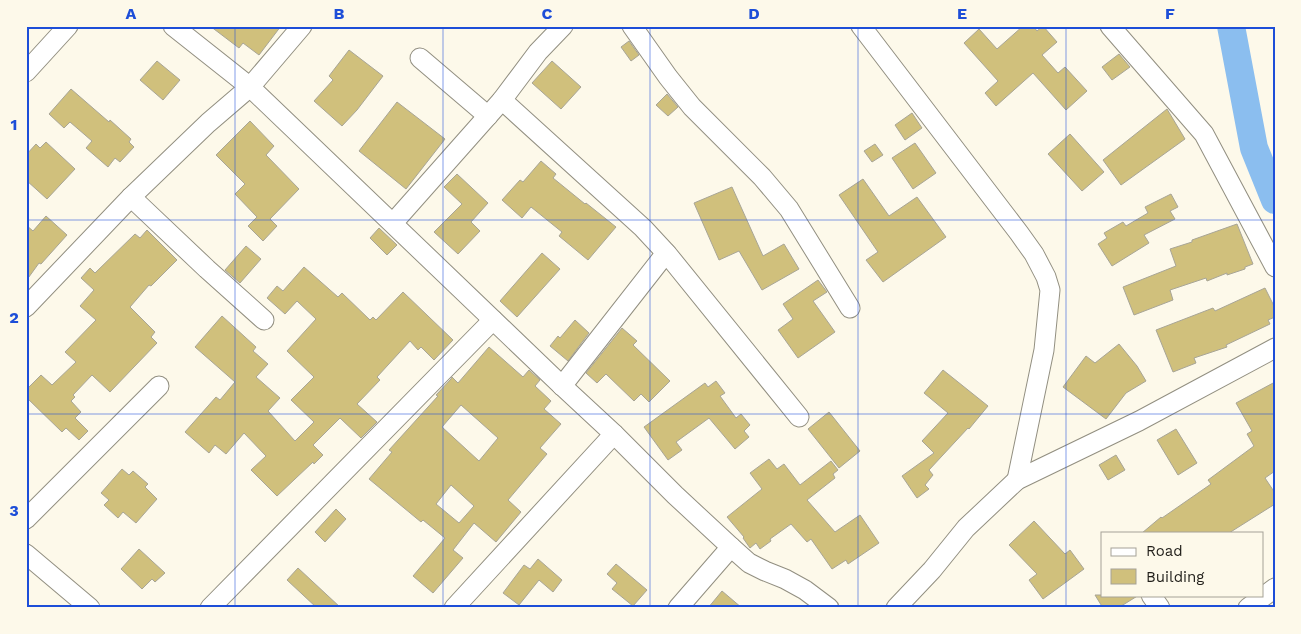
<svg xmlns="http://www.w3.org/2000/svg" width="1301" height="634" font-family="'Work Sans',sans-serif">
<style>
.lines{fill:none;stroke-linecap:round;stroke-linejoin:round}
.river{stroke:#8bbeef;stroke-width:28}
.building{fill:#d0c07c;stroke:#a8a596;fill-rule:evenodd}
.minor-casing{stroke:#928f81;stroke-width:21}
.minor{stroke:#fff;stroke-width:19}
.grid{fill:none;stroke:#1d4ed8;stroke-width:1;stroke-opacity:0.55}
.neatline{fill:none;stroke:#1d4ed8;stroke-width:2}
.grid-label{font-size:16px;text-anchor:middle;font-weight:bold;fill:#1d4ed8}
</style>
<rect width="100%" height="100%" fill="#fdf9ea"/>
<g class="lines">
<polyline class="river" points="1231,26 1254,148 1275,200"/>
</g>
<g class="building">
<polygon points="210,26 281,26 259,55 243,43 239,48"/>
<polygon points="1023,26 1033,26 1037,31 1043,26 1057,42 1042,55 1058,73 1065,67 1087,91 1066,110 1033,73 996,106 985,93 998,81 964,43 979,29 997,49"/>
<polygon points="629,41 639,55 631,61 621,47"/>
<polygon points="349,50 383,76 357,110 342,126 314,101 333,80 329,76"/>
<polygon points="1119,54 1130,67 1112,80 1102,67"/>
<polygon points="157,61 180,80 163,100 140,80"/>
<polygon points="552,61 581,87 561,109 532,83"/>
<polygon points="71,89 109,122 110,120 131,139 129,142 134,147 120,162 115,158 108,167 86,148 92,141 70,122 64,128 49,114"/>
<polygon points="667,94 678,107 668,116 656,105"/>
<polygon points="397,102 445,139 406,189 359,151"/>
<polygon points="1167,109 1185,139 1121,185 1103,160"/>
<polygon points="912,113 922,128 905,140 895,125"/>
<polygon points="250,121 274,146 266,155 299,189 270,219 277,226 263,241 248,226 257,217 235,194 245,184 216,155"/>
<polygon points="1070,134 1104,172 1082,191 1048,154"/>
<polygon points="46,142 75,169 47,199 26,180 26,155 36,144 40,148"/>
<polygon points="915,143 936,173 913,189 892,158"/>
<polygon points="875,144 883,155 872,162 864,151"/>
<polygon points="541,161 556,174 553,178 585,204 586,203 616,227 588,260 559,236 562,232 531,207 522,218 502,200 520,180 523,182"/>
<polygon points="457,174 488,203 471,222 480,231 458,254 434,232 462,204 444,187"/>
<polygon points="863,179 889,216 917,197 946,237 883,282 866,260 878,252 839,195"/>
<polygon points="732,187 763,256 784,244 799,269 762,290 739,251 719,260 694,203"/>
<polygon points="1171,194 1178,207 1170,211 1175,219 1144,235 1149,243 1112,266 1098,244 1107,238 1104,233 1123,222 1126,226 1148,213 1145,207"/>
<polygon points="46,216 67,235 41,264 39,263 26,281 26,225 33,231"/>
<polygon points="1237,224 1253,264 1245,267 1245,269 1227,275 1227,273 1207,281 1206,278 1170,290 1173,300 1134,315 1123,287 1176,266 1170,249 1192,242 1192,240"/>
<polygon points="379,228 397,245 387,255 370,238"/>
<polygon points="147,230 177,260 151,286 149,285 130,307 155,332 151,337 157,343 110,392 92,375 73,395 75,397 71,401 81,412 75,418 88,431 79,440 66,428 62,432 26,397 26,390 41,375 52,385 76,362 65,352 96,320 80,306 94,290 81,278 90,268 95,273 135,234 140,238"/>
<polygon points="246,246 261,259 240,283 225,270"/>
<polygon points="542,253 560,269 517,317 500,301"/>
<polygon points="304,267 338,297 342,293 370,320 373,317 376,320 403,292 453,340 434,360 421,347 418,350 410,341 377,377 380,380 357,404 377,422 361,438 340,418 313,445 323,455 314,464 313,462 277,496 251,470 266,456 244,433 226,454 215,445 209,453 185,432 216,397 220,400 235,382 195,347 222,316 256,347 253,351 268,364 256,377 280,398 268,411 295,441 314,422 291,400 314,377 287,351 316,319 297,301 285,314 267,298 277,286 283,291"/>
<polygon points="818,280 827,292 813,301 835,332 798,358 778,330 793,319 783,304"/>
<polygon points="1265,288 1275,308 1275,317 1268,320 1270,324 1226,345 1227,347 1194,358 1196,363 1173,372 1156,330 1213,308 1215,311"/>
<polygon points="575,320 589,333 568,361 550,346 558,336 560,338"/>
<polygon points="622,328 637,341 633,345 670,381 649,402 641,394 634,401 606,374 597,383 586,373"/>
<polygon points="1119,344 1137,366 1146,381 1126,393 1106,419 1063,387 1086,356 1095,363"/>
<path d="M489 347 523 377 529 370 540 380 535 386 551 401 544 409 561 424 540 448 547 454 508 500 521 512 496 542 474 523 453 550 463 558 433 593 413 576 445 538 423 520 421 522 369 479 392 452 389 450 438 396 436 395 451 379 452 377 458 383ZM461 405 498 438 479 461 442 427ZM451 485 474 506 459 523 436 504Z"/>
<polygon points="943,370 988,406 969,429 968,428 929,470 933,475 925,485 929,489 917,498 902,476 934,453 922,441 948,413 924,393"/>
<polygon points="716,381 725,393 720,396 736,418 741,414 750,425 744,431 749,437 735,449 709,418 676,442 682,450 668,460 644,427 705,383 708,387"/>
<polygon points="1275,382 1275,471 1265,478 1275,493 1275,504 1229,533 1142,533 1161,517 1162,518 1211,484 1208,480 1254,446 1247,434 1252,431 1236,403"/>
<polygon points="829,412 860,451 839,468 808,429"/>
<polygon points="1176,429 1197,463 1178,475 1157,440"/>
<polygon points="1116,455 1125,470 1108,480 1099,465"/>
<polygon points="769,459 777,469 784,464 800,485 831,461 838,470 833,474 835,478 807,500 835,532 860,515 879,543 848,564 846,560 832,569 811,539 807,542 791,524 770,539 771,541 760,549 756,543 750,548 743,538 744,537 727,517 762,489 750,473"/>
<polygon points="122,469 129,475 133,471 148,484 145,487 157,499 136,523 123,512 118,518 104,505 109,500 101,493"/>
<polygon points="336,509 346,519 325,542 315,532"/>
<polygon points="1034,521 1065,554 1070,550 1084,569 1043,599 1029,580 1037,574 1009,545"/>
<polygon points="139,549 165,573 155,582 152,579 142,589 121,569"/>
<polygon points="538,559 562,580 553,592 539,580 519,605 503,593 524,565 530,569"/>
<polygon points="616,564 647,590 633,606 612,589 617,583 607,574"/>
<polygon points="298,568 341,608 317,608 287,580"/>
<polygon points="722,591 742,608 708,608"/>
<polygon points="1095,595 1139,595 1118,608 1103,608"/>
</g>
<g class="lines">
<defs>
<g id="minor">
<polyline points="173,26 250,87 559,383 614,434 675,495 731,547 749,563 765,571 785,579 805,590 829,608"/>
<polyline points="632,26 668,77 692,107 762,177 789,209 850,308"/>
<polyline points="861,26 1019,233 1034,254 1046,277 1050,290 1044,350 1017,480"/>
<polyline points="1110,26 1204,134 1275,267"/>
<polyline points="420,58 488,116"/>
<polyline points="26,72 68,26"/>
<polyline points="502,100 643,228 668,255 799,417"/>
<polyline points="131,197 207,269 264,320"/>
<polyline points="393,223 502,100 538,52 563,26"/>
<polyline points="26,307 131,197 208,123 250,87 302,26"/>
<polyline points="562,386 666,253"/>
<polyline points="26,519 159,386"/>
<polyline points="26,554 90,608"/>
<polyline points="1151,595 1160,608"/>
<polyline points="210,608 493,320"/>
<polyline points="454,608 614,434"/>
<polyline points="678,608 731,547"/>
<polyline points="896,608 932,570 966,528 1017,480 1139,421 1275,348"/>
<polyline points="1248,608 1275,588"/>
</g>
</defs>
<use href="#minor" class="minor-casing"/>
<use href="#minor" class="minor"/>
</g>
<path class="grid" d="M235 26V608M443 26V608M650 26V608M858 26V608M1066 26V608M26 220H1275M26 414H1275"/>
<rect width="1301" height="634" fill="none" stroke="#fdf9ea" stroke-width="55"/>
<rect x="1101" y="532" width="162" height="65" fill="#fdf9ea" stroke="#a5a297"/>
<rect x="1111" y="548" width="25" height="8" fill="#ffffff" stroke="#a5a297"/>
<text x="1146" y="556" font-size="15" fill="#211f1a">Road</text>
<rect x="1111" y="569" width="25" height="15" fill="#d0c07c" stroke="#a5a297"/>
<text x="1146" y="582" font-size="15" fill="#211f1a">Building</text>
<rect x="28" y="28" width="1246" height="578" class="neatline"/>
<g class="grid-label">
<text x="131" y="19">A</text>
<text x="339" y="19">B</text>
<text x="547" y="19">C</text>
<text x="754" y="19">D</text>
<text x="962" y="19">E</text>
<text x="1170" y="19">F</text>
<text x="14" y="130">1</text>
<text x="14" y="323">2</text>
<text x="14" y="516">3</text>
</g>
</svg>
